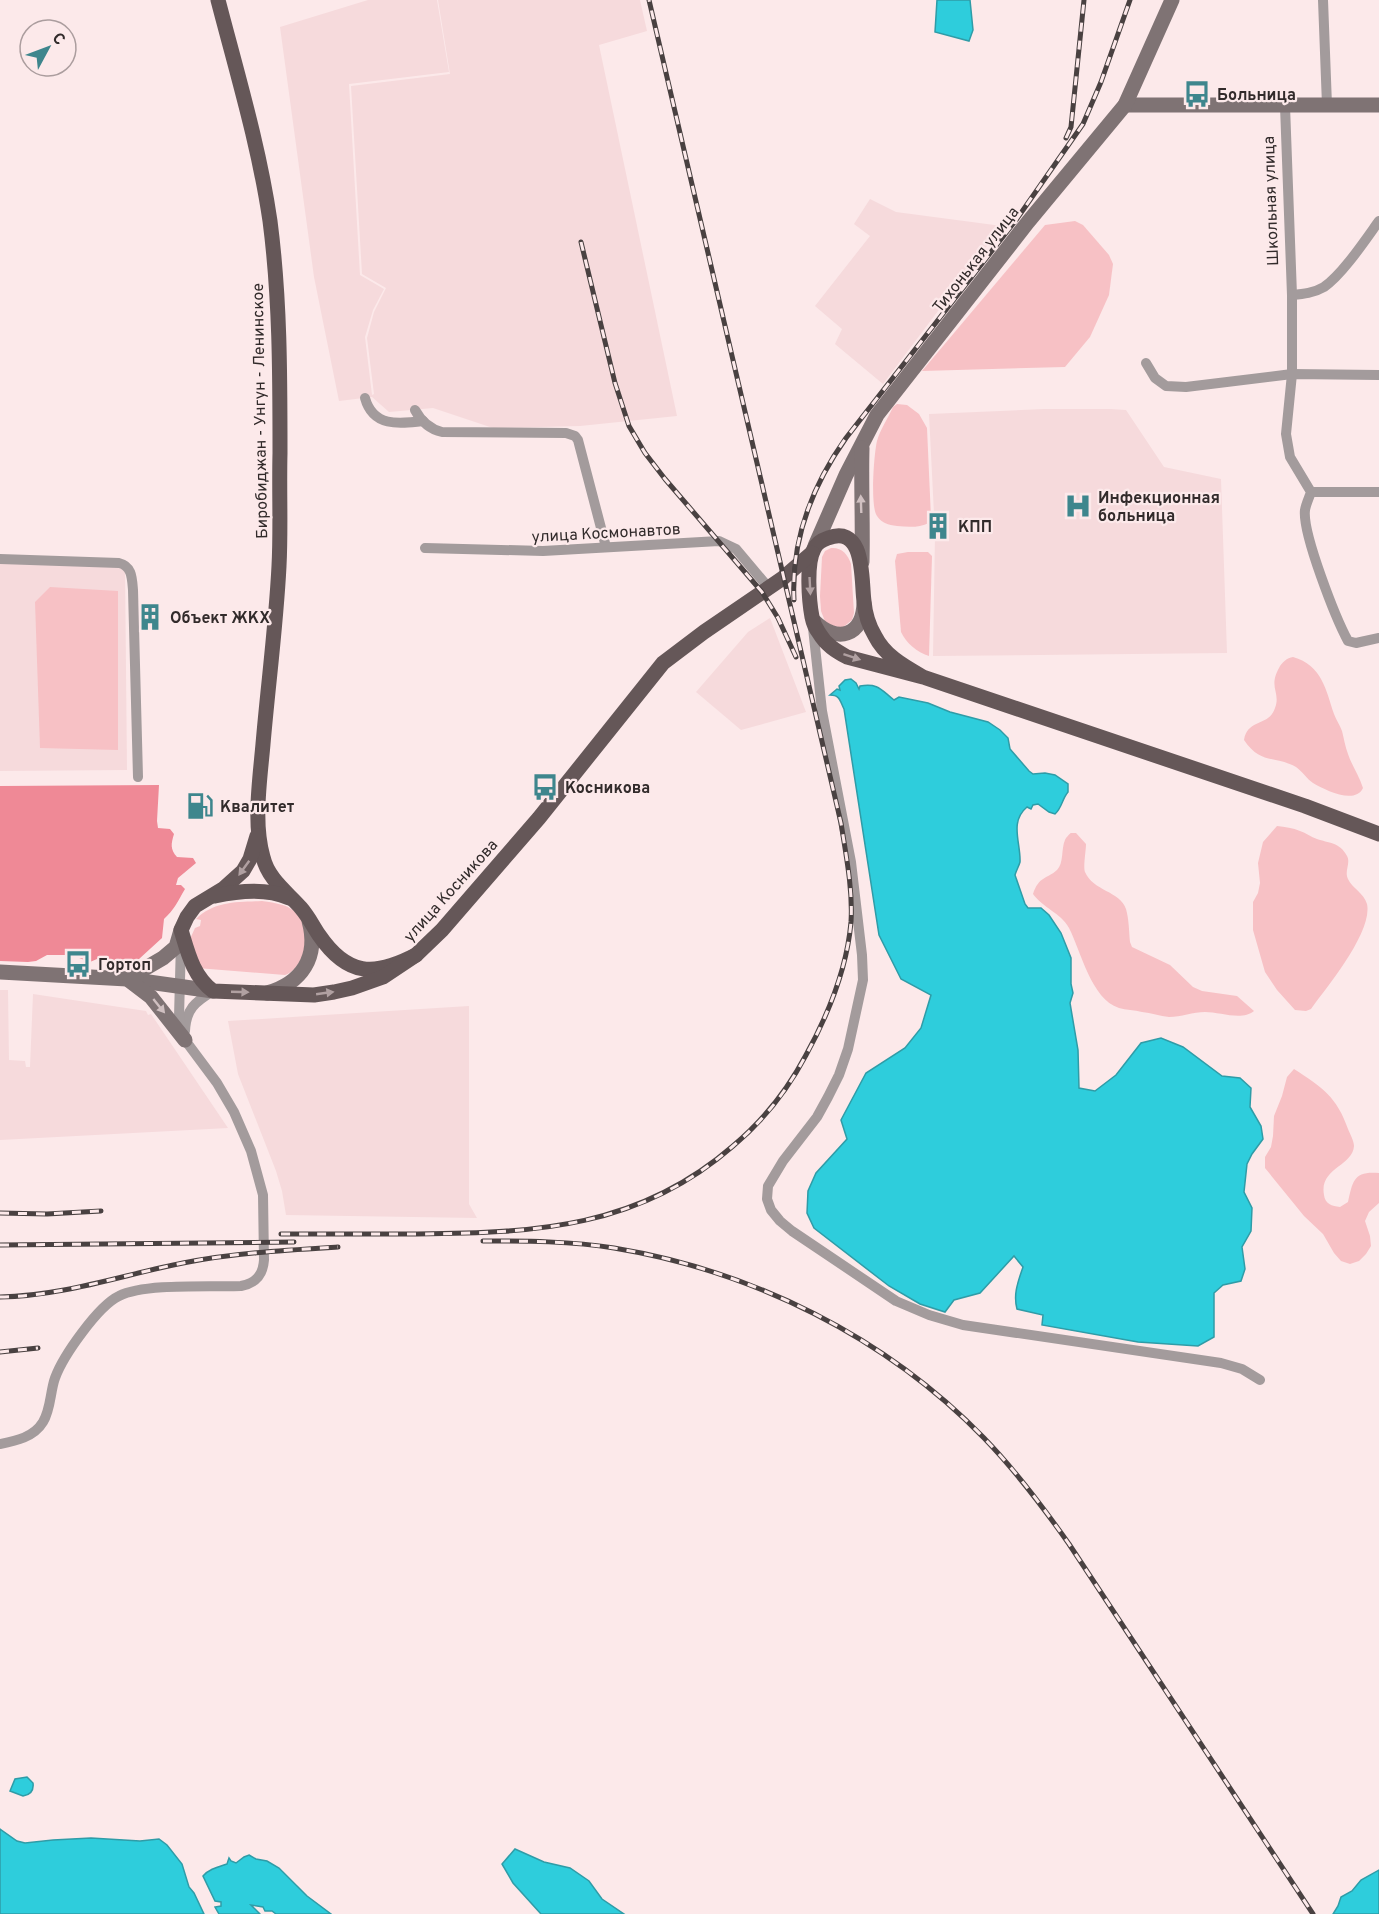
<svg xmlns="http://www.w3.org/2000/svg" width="1379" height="1914" font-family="Overpass,sans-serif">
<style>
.built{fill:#f6dadc}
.green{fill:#f7c1c5}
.forest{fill:#ef8996}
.water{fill:#2ecddc;stroke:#2f9ca7;stroke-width:1.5}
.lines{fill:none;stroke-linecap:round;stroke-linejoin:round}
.street{stroke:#a39b9c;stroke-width:10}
.secondary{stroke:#7f7374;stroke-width:15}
.primary{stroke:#655758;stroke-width:15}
.rail-casing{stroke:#494141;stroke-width:5}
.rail{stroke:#fce9ea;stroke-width:3;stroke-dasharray:9;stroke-linecap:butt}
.oneway{fill:#d0c0c1}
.oneway2{fill:#b0a0a1}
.labels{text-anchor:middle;stroke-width:4.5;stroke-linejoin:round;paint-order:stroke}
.poi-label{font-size:16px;font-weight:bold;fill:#322b2b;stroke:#fce9ea;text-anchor:start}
.street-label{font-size:16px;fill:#322b2b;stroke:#fce9ea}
</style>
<rect width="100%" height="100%" fill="#fce9ea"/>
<g class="built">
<polygon points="368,0 437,0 449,72 349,84 360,275 384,289 373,310 365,337 372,395 374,394 367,338 374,312 386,288 362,274 351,86 450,74 438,0 640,0 647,31 599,45 677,416 580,426 493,428 433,408 389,412 372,397 339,401 314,277 280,27"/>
<polygon points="870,199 896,212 1002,226 883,384 835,344 842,329 815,306 870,236 854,224"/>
<polygon points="1044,409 1110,409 1126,410 1164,467 1221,479 1227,653 933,656 935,534 929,414"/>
<polygon points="0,563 125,567 127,770 0,771"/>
<polygon points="770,618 806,712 741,730 696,692 748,632"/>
<polygon points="0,990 8,990 9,1060 25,1061 26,1067 30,1067 33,994 146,1011 148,1015 151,1014 228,1128 0,1140"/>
<polygon points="469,1006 469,1204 477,1218 286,1215 282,1191 276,1171 238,1074 228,1021"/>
</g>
<g class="green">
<polygon points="1075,221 1083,225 1109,255 1113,264 1109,295 1090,337 1065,367 922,371 1045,225"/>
<path d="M897 404 907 405 919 414 927 428 931 518 929 523C919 528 908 527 897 526 888 525 882 523 877 516 870 507 874 453 877 441 880 430 888 418 893 407Z"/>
<path d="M831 548C841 547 848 554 851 564L854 613 852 620 842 628 826 624 821 611 820 596 822 557 825 551Z"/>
<path d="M908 552H928L932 556 929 656C918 653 906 643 901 632L895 561 897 554Z"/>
<polygon points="50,587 118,591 118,750 40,748 35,602"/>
<path d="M1293 657C1322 665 1326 690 1334 714 1336 720 1340 725 1342 731 1344 739 1345 746 1348 754 1352 766 1359 775 1363 788 1355 805 1325 790 1313 783 1307 779 1302 771 1296 767 1274 755 1261 765 1244 740 1248 718 1269 727 1275 708 1281 692 1268 688 1279 668 1282 662 1287 658 1293 657Z"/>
<path d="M1277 826C1285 827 1293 828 1300 831 1306 833 1311 837 1317 839 1328 843 1340 842 1347 856 1351 863 1344 871 1348 879 1352 888 1364 893 1367 904 1373 932 1327 987 1311 1009L1306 1011 1295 1010 1277 990 1265 972 1253 930V902L1258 893 1260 883 1258 863 1263 842Z"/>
<path d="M1071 833H1076L1086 844C1086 851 1083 867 1085 872 1093 891 1120 891 1126 909 1129 919 1129 932 1130 942L1132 947 1170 965 1193 987 1202 991 1237 996 1254 1011C1242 1021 1220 1012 1205 1012 1193 1012 1181 1017 1169 1017 1160 1016 1151 1013 1142 1012 1134 1010 1126 1010 1119 1008 1091 999 1081 951 1069 928 1061 913 1043 908 1033 894 1039 876 1047 879 1057 870 1064 863 1061 849 1065 840 1065 839 1070 833 1071 833Z"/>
<path d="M262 901C292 905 299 909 309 939 304 951 300 970 285 975L197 968 190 939 195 928 200 926 201 920 196 919C214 901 237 902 262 901Z"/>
<path d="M1294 1069C1322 1087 1337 1097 1348 1129 1350 1134 1354 1141 1354 1146 1353 1166 1319 1168 1324 1195 1325 1204 1332 1206 1340 1207L1348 1202C1353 1180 1354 1171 1379 1173V1203L1369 1212 1365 1221 1370 1236 1371 1246 1366 1254 1359 1261 1350 1264 1341 1261 1334 1253 1323 1234 1304 1216 1265 1168V1157L1271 1147 1273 1136 1274 1116 1282 1096 1287 1077Z"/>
</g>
<path class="forest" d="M159 785 157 821 158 828 170 829 174 834C171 844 170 849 177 857L193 858 196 863 178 878 176 885H181L185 889C178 901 174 910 164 919L162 938 139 959 130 961 97 959 90 962 71 955H47L36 961 28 962 0 961V786Z"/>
<g class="water">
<polygon points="937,0 970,0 973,30 969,41 935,32"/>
<path d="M851 679 856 683 859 689 860 686C879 683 881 690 894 700L899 697 928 703 950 712 988 722 1000 730 1008 738 1010 749 1029 771 1033 774 1045 773 1055 775 1068 784V792C1062 799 1062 808 1055 814L1049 812 1038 804 1033 805 1031 809 1027 807C1009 822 1021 843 1020 862 1019 866 1016 871 1015 875L1025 904 1028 908H1041L1049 915 1061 933 1071 958V984L1073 993 1070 1003 1078 1050 1079 1088 1095 1091 1116 1075 1141 1043 1161 1038 1183 1047 1222 1076 1240 1078 1251 1088 1250 1107 1261 1126 1263 1139 1252 1154 1247 1164 1244 1192 1252 1208 1251 1231 1242 1247 1245 1269 1241 1281 1223 1285 1214 1293V1337L1198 1346 1138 1342 1042 1325 1043 1315 1017 1309C1013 1294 1018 1282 1023 1267L1014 1256 980 1293 954 1300 945 1312 920 1304 889 1286 814 1228 807 1213 808 1191 816 1173 847 1139 841 1120 866 1073 905 1048 921 1028 931 995 901 979 879 935 844 709C840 701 840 695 830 695L837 689 840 690 839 686 845 680Z"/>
<path d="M27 1777 33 1783C34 1791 30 1795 23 1796L10 1791 15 1779Z"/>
<polygon points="0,1829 17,1841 25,1843 53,1840 91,1838 140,1841 159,1839 167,1845 182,1864 189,1887 194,1893 204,1914 0,1914"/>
<polygon points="515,1849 544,1862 570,1868 589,1881 602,1899 624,1914 541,1914 513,1883 502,1864"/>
<path d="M249 1855 256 1859 267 1861 279 1868 307 1896 331 1914H276L272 1911H265L263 1907 251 1905 260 1914H219L215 1907 221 1906V1902L215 1901 203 1876C209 1869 218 1867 227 1864L229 1858 231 1861 236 1863 244 1857Z"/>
<polygon points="1379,1870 1379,1914 1333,1914 1338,1906 1341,1897 1352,1891 1361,1880"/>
</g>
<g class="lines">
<g class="street">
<polyline points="1323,0 1327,105"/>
<path d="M1285 106 1292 295V374L1286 434 1290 457 1311 492C1309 498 1306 504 1305 510 1302 533 1336 619 1348 641L1356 643 1379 638"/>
<path d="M1292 295C1303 294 1314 293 1324 287 1342 275 1366 239 1379 221"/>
<polyline points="1146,363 1155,378 1166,386 1186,387 1292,374 1379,375"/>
<path d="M365 398C373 427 398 424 423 421"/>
<path d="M415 410C421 421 429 429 442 432L566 433 575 436 578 440 606 547"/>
<polyline points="1311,492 1379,492"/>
<polyline points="425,548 543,551 719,541 736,549 768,587"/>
<path d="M0 559 119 563C132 566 132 578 133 590L138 777"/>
<polyline points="813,628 822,711 851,862 862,955 863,980 848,1049 839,1075 828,1097 817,1117 783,1161 768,1186 767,1199 771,1210 780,1221 792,1231 896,1301 929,1315 963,1325 1221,1363 1242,1369 1260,1380"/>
<path d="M185 1031C186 1009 195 1002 213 991"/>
<path d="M0 1444C16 1441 34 1437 43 1422 51 1409 50 1392 55 1378 63 1356 98 1306 119 1296 144 1283 211 1287 241 1286 256 1283 263 1275 264 1260L263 1195 251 1151 234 1112 217 1083 185 1040 179 1017 181 942"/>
</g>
<g class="secondary">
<polyline points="1125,105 1379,105"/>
<polyline points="815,546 846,475 877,415 1028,222 1125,105 1172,0"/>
<path d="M862 562C863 524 861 486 862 448"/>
<path d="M814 621C837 644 863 636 864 603"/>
<polyline points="0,972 127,979 213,991"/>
<polyline points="127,979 163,958 176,947 181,930"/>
<polyline points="130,981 151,997 185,1040"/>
<path d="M267 993C302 983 319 957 309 921"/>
</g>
<g class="primary">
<path d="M218 0C237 73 259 146 270 221 280 298 280 375 280 453 279 491 281 529 279 566 276 626 268 685 263 744 260 779 253 823 263 857 268 879 287 892 301 908 308 916 313 926 319 935 347 976 374 977 416 955"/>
<path d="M923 677C904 666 885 656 875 636 869 626 865 613 864 601 861 581 866 524 828 538 822 540 816 544 814 549 806 563 809 601 812 617 813 622 816 629 819 633 826 645 836 651 847 657L923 677 1305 806 1379 834"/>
<path d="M257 836 250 859 243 871 223 889 195 906 187 917 181 930C188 953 193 976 213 991L314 995 334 992 352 988 383 977 416 955 442 930 539 818 663 663 704 632 783 578 812 553"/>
<path d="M215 896C238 891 267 888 289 898"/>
</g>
<defs>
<g id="rail">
<polyline points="1066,138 1071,127 1084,0"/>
<polyline points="581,242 615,383 629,426 645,453 665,479 762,592 778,618 796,657"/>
<path d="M794 600C791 540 812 486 846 438L1016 220 1083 124 1101 82 1130 0"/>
<polyline points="0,1213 47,1214 101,1211"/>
<path d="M281 1234C327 1234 372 1234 417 1234 536 1233 639 1228 733 1146 764 1120 787 1091 806 1055 828 1015 847 968 851 922 853 890 846 855 841 823L649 0"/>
<path d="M483 1241C526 1241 571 1241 614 1248 753 1271 886 1337 984 1438 1016 1471 1043 1507 1069 1544L1313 1914"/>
<polyline points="0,1245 294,1242"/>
<path d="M0 1297C63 1296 122 1275 183 1263 232 1253 288 1250 338 1247"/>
<polyline points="0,1352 38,1348"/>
</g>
</defs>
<use href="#rail" class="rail-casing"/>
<use href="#rail" class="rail"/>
</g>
<defs><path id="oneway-solid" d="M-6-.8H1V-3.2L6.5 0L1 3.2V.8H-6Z" transform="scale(1.5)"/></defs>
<g class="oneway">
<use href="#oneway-solid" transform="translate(861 504) rotate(-92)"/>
<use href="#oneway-solid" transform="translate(159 1006) rotate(51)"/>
</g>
<g class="oneway2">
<use href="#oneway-solid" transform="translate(810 586) rotate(87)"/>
<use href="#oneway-solid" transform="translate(852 657) rotate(18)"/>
<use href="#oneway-solid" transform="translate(244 868) rotate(126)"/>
<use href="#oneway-solid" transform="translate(240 992) rotate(2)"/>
<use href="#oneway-solid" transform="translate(325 993) rotate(-8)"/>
</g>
<defs>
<symbol id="bus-bare" viewBox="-9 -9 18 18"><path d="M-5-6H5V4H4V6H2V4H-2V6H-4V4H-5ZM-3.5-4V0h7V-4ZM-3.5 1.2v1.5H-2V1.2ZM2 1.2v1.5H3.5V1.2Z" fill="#3e868d" stroke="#fce9ea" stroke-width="2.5" paint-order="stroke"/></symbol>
<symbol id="hospital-bare" viewBox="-9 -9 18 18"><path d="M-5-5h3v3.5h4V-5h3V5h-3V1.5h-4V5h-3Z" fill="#3e868d" stroke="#fce9ea" stroke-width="2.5" paint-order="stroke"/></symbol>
<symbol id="building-bare" viewBox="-9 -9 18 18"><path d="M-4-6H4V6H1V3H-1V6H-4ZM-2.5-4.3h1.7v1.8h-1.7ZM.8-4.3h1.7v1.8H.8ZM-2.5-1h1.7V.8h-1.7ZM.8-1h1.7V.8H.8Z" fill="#3e868d" stroke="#fce9ea" stroke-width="2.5" paint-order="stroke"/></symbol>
<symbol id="fuel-bare" viewBox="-9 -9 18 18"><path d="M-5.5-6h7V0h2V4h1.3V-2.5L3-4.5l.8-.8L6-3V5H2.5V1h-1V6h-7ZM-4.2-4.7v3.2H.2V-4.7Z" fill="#3e868d" stroke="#fce9ea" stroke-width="2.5" paint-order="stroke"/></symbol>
</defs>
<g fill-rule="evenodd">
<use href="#bus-bare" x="1178" y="75" width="38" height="38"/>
<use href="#hospital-bare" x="1059" y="487" width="38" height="38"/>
<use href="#building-bare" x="919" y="507" width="38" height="38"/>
<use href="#building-bare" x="131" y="598" width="38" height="38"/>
<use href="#bus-bare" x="526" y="768" width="38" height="38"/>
<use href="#fuel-bare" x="181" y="787" width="38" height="38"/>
<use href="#bus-bare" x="59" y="945" width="38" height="38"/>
</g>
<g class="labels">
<g class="poi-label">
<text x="1217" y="100">Больница</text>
<text x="1098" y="503">Инфекционная<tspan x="1098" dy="18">больница</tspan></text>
<text x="958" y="532">КПП</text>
<text x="170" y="623">Объект ЖКХ</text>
<text x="565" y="793">Косникова</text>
<text x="220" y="812">Квалитет</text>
<text x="98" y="970">Гортоп</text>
</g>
<g class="street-label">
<text transform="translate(1270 201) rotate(-92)" y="6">Школьная улица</text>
<text transform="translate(975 259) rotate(-52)" y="6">Тихонькая улица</text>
<text transform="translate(259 411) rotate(-91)" y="6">Биробиджан - Унгун - Ленинское</text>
<text transform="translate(606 532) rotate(-3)" y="6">улица Космонавтов</text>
<text transform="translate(450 890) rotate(-48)" y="6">улица Косникова</text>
</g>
</g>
<g transform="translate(48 48) rotate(49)"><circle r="28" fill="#fce9ea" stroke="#ab9d9e" stroke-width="1.5"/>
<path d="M0-4.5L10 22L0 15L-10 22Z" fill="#3e868d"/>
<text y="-9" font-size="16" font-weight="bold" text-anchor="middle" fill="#322b2b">С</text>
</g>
</svg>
